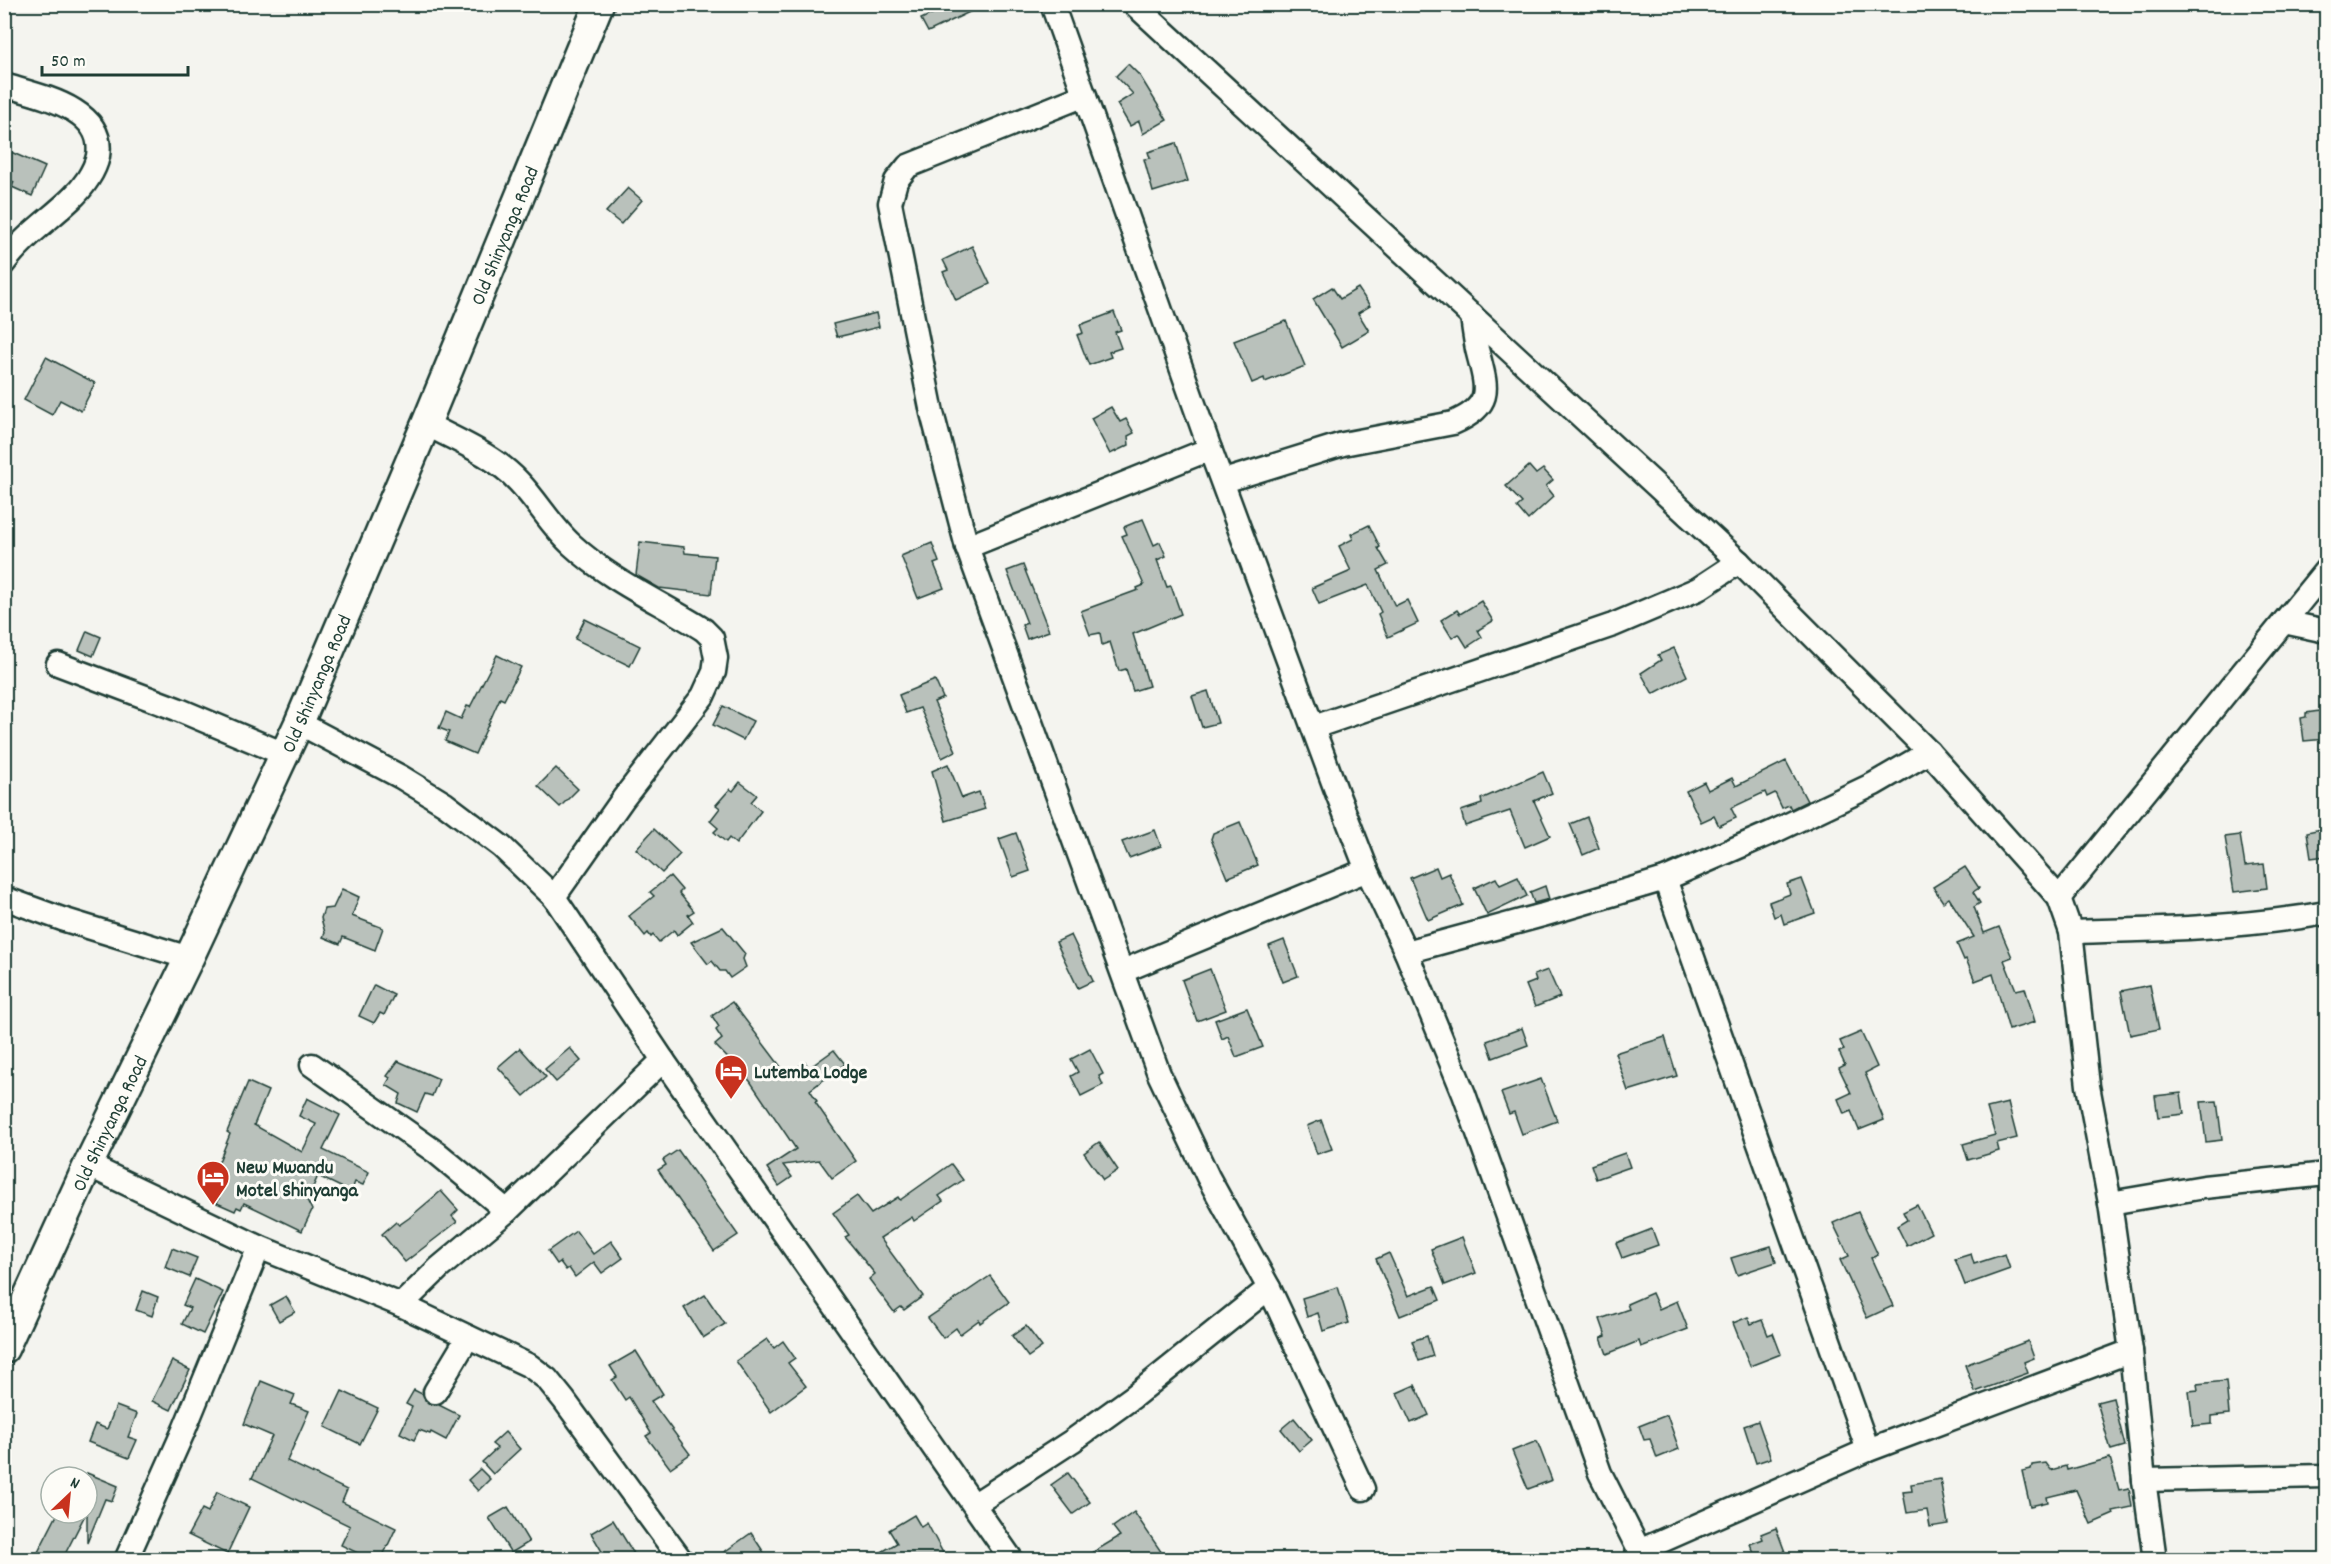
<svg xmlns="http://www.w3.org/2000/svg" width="2331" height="1564" font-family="Dekko,sans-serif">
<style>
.building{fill:#b9c1bb;stroke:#1f3d34;stroke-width:1.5}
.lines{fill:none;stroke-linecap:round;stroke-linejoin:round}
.minor-casing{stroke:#1f3d34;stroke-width:27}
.major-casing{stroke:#1f3d34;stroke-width:33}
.minor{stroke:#fdfcf7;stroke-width:22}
.major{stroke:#fdfcf7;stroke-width:28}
.labels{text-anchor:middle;stroke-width:6;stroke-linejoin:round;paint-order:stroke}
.street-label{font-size:20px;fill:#1f3d34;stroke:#fdfcf7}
.poi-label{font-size:20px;font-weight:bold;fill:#1f3d34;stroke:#fdfcf7;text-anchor:start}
</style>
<rect width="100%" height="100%" fill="#f4f4ef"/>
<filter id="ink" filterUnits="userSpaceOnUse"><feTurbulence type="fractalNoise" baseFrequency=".0167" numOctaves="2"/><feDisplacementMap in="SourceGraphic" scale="12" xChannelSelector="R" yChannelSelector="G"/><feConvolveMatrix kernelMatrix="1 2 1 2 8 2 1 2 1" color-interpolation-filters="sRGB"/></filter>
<g filter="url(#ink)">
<g class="building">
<polygon points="929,4 986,4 928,32 921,19 934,13"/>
<polygon points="1128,64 1140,76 1167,120 1143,134 1139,121 1130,126 1117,104 1133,94 1116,76"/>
<polygon points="1176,143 1188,181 1153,192 1144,159 1150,158 1148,152"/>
<polygon points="4,149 45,167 32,196 12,187 14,182 4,178"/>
<polygon points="628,188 642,200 621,224 606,212"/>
<polygon points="972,246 990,284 956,300 943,272 948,270 943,260"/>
<polygon points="1332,287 1340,299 1358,288 1370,306 1358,313 1369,331 1342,347 1313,299"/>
<polygon points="1114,312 1121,330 1115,332 1121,348 1109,352 1111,357 1089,365 1077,335 1083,333 1080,325"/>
<polygon points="876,313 879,327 837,337 833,324"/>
<polygon points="1286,321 1305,366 1265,382 1264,378 1252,383 1234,341"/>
<polygon points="46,357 95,383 81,411 60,400 52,415 24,400"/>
<polygon points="1111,407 1120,422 1126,419 1134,433 1128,436 1129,445 1110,454 1091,418"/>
<polygon points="1529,466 1536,474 1543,469 1553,480 1546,486 1554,496 1528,520 1517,507 1522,503 1506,486"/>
<polygon points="1143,519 1154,545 1160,542 1166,556 1157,560 1167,587 1171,586 1181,614 1133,634 1149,686 1133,691 1126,669 1119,671 1110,642 1102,645 1100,633 1090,635 1081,611 1138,590 1137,588 1144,585 1122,536 1127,534 1124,527"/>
<polygon points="1369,525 1380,547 1378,548 1388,565 1378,570 1395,606 1407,600 1418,623 1388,637 1378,614 1381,612 1368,585 1319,604 1312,588 1351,571 1339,546 1353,539 1351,534"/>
<polygon points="640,542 684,547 685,553 715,556 711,594 659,588 636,575"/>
<polygon points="932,543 939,562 934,564 944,588 918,598 901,556"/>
<polygon points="1023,565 1049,631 1027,639 1022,625 1027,623 1007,571"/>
<polygon points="1481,601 1493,621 1478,630 1482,637 1467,647 1459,634 1452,638 1441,620 1457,610 1460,614"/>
<polygon points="585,619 640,646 630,666 575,639"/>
<polygon points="87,631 101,637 93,656 79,650"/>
<polygon points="1674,648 1687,676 1653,694 1641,673 1661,660 1658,655"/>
<polygon points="497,655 521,667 504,700 500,698 475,754 445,741 449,732 439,728 446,712 461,719 467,706 470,707"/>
<polygon points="935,680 943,698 934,702 956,751 942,758 920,708 906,713 899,695"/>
<polygon points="1208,691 1218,723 1202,727 1192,696"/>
<polygon points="723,706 753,721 743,740 713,725"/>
<polygon points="2326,710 2326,739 2304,741 2301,718 2306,717 2306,713"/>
<polygon points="1786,761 1807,801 1791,809 1789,805 1782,808 1775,793 1767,797 1765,792 1731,808 1736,818 1719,826 1714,816 1701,822 1686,791 1704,782 1708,790 1732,778 1736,786"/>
<polygon points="948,764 962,798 979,792 985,809 946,821 932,771"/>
<polygon points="556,768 578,789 560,807 538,786"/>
<polygon points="1543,772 1552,793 1534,801 1550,836 1525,847 1510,811 1465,826 1461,811 1482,804 1481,799"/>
<polygon points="740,782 757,795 751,802 761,811 736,844 729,838 726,842 714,832 718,828 710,821 720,808 716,805 730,789 733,791"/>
<polygon points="1587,817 1599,848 1583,855 1570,824"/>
<polygon points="1240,822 1258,865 1227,878 1211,839 1213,833"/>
<polygon points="2326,828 2326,856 2311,858 2307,832"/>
<polygon points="654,829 680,854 662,873 636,849"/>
<polygon points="1155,830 1161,846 1129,858 1122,842"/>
<polygon points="1016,833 1030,871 1013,877 999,839"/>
<polygon points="2240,835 2245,866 2264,864 2267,888 2234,892 2225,837"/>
<polygon points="1436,867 1440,877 1449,873 1463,905 1428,920 1410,878"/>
<polygon points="1965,867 1979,888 1973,892 1980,903 1974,907 1984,933 1999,927 2012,957 2004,960 2016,990 2025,988 2035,1022 2009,1030 1993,974 1975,981 1966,959 1964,960 1957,944 1974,937 1949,898 1943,902 1933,887"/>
<polygon points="670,876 682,890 679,893 694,911 688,915 693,922 677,935 674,930 659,942 653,935 651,937 648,933 645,936 629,916 654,896 650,892"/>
<polygon points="1518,877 1527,896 1487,915 1474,888 1496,878 1500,885"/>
<polygon points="1802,879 1815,913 1784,924 1781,914 1774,917 1769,902 1790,894 1787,884"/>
<polygon points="1545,886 1549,899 1534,903 1530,892"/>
<polygon points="342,889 359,897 352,916 383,928 375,950 343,937 340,944 323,937 325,933 321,918 324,909 333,908"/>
<polygon points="723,927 745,954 743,959 746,967 730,978 725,971 720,971 712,961 708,964 691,942"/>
<polygon points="1071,935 1093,981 1078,988 1056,942"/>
<polygon points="1284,940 1298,976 1283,982 1269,946"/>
<polygon points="1210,969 1226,1010 1197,1021 1182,980"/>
<polygon points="1548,970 1560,997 1535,1007 1526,985 1536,981 1534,975"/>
<polygon points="374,985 394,995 384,1015 380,1013 374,1023 359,1016"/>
<polygon points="2150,985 2159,1029 2130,1035 2121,991"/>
<polygon points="732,1002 787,1075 805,1062 809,1068 834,1050 845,1064 810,1090 817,1101 815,1102 856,1161 832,1178 819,1160 783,1165 792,1177 779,1186 767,1168 796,1149 750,1081 715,1045 722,1039 716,1030 719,1027 712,1016"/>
<polygon points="1247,1008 1263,1047 1236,1057 1228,1036 1222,1039 1215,1020"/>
<polygon points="1522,1028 1528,1045 1493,1058 1487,1041"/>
<polygon points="1861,1032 1877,1067 1865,1073 1884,1120 1859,1130 1851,1111 1844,1114 1838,1099 1851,1093 1839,1068 1845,1065 1839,1052 1844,1050 1840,1041"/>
<polygon points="1665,1037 1677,1076 1628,1091 1615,1053"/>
<polygon points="520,1048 546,1077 524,1096 498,1067"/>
<polygon points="570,1048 581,1061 556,1082 545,1069"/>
<polygon points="1090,1049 1103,1074 1099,1076 1103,1085 1081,1096 1071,1076 1078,1072 1071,1059"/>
<polygon points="398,1061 439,1079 432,1096 425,1094 417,1112 398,1103 401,1094 386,1085 390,1078 387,1076"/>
<polygon points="1541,1079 1557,1121 1522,1134 1514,1112 1509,1114 1501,1093"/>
<polygon points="248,1082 268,1091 254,1125 302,1152 316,1124 299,1116 307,1098 340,1115 323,1150 369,1172 363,1185 355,1182 351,1192 318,1176 307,1200 312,1210 302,1231 244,1203 241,1209 237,1207 235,1211 217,1203 219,1198 206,1194 230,1134 227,1132"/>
<polygon points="2181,1093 2184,1114 2158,1117 2155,1096"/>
<polygon points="2217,1101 2222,1140 2206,1142 2201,1102"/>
<polygon points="2008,1103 2017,1138 1997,1143 1999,1151 1968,1160 1963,1144 1995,1135 1987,1108"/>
<polygon points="1321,1120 1332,1149 1317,1154 1307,1126"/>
<polygon points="1099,1142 1118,1170 1103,1180 1084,1153"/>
<polygon points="678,1150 738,1235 714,1251 658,1170 666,1165 663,1160"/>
<polygon points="1625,1153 1630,1167 1596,1179 1591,1165"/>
<polygon points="951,1164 963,1180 939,1196 943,1201 914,1221 912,1217 880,1238 923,1296 904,1310 901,1307 894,1312 869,1279 875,1274 845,1237 849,1235 833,1213 857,1196 871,1214 898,1197 900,1200"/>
<polygon points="441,1191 458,1210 452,1216 457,1222 405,1262 382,1234 396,1222 399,1225 409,1218"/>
<polygon points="1917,1205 1931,1233 1907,1246 1897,1226 1907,1220 1903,1212"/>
<polygon points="1858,1212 1878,1255 1871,1258 1893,1306 1867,1318 1840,1260 1849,1256 1833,1223"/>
<polygon points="1652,1229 1658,1245 1622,1258 1616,1243"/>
<polygon points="576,1231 593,1254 611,1241 623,1258 602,1273 594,1262 575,1277 569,1268 566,1270 560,1262 557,1264 548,1251"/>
<polygon points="1462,1237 1476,1273 1445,1285 1431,1249"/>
<polygon points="1771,1246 1776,1262 1737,1275 1731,1258"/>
<polygon points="172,1248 197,1258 189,1277 165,1267"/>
<polygon points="1389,1253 1408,1296 1434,1286 1440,1300 1400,1316 1376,1259"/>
<polygon points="1971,1254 1974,1264 2005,1254 2010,1269 1965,1285 1955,1259"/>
<polygon points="990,1276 1009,1302 980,1323 979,1320 960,1334 956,1328 943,1338 928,1318"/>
<polygon points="195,1279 223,1292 203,1334 182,1324 190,1308 183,1305"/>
<polygon points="1338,1287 1349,1323 1323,1331 1318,1313 1307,1317 1302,1298"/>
<polygon points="143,1291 158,1297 152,1316 136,1310"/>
<polygon points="1652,1293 1659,1309 1677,1301 1688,1329 1641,1347 1639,1341 1607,1354 1601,1338 1606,1336 1600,1319 1629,1309 1627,1304"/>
<polygon points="705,1295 725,1324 703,1338 684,1308"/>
<polygon points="286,1296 295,1312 279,1321 270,1305"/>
<polygon points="1748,1317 1751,1324 1762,1320 1768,1335 1773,1333 1781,1354 1750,1366 1733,1323"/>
<polygon points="1026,1326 1042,1347 1028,1357 1012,1336"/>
<polygon points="1427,1336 1433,1356 1419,1361 1412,1341"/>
<polygon points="767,1339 774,1348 783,1341 795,1358 788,1363 806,1386 771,1412 736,1361"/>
<polygon points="2028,1341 2034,1358 2024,1362 2028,1373 1975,1392 1965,1365"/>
<polygon points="636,1351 663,1394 651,1401 690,1454 670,1468 646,1436 651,1433 629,1397 625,1400 612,1380 617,1377 610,1366"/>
<polygon points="172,1361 190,1370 171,1410 152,1401"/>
<polygon points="261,1381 295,1395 291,1404 309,1411 287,1461 347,1490 342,1502 396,1528 381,1560 372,1560 341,1545 350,1526 252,1478 272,1436 244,1424"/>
<polygon points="2226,1381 2229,1414 2212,1416 2212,1424 2193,1426 2189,1391 2198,1390 2197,1384"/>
<polygon points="1415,1385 1429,1415 1411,1423 1397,1393"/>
<polygon points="414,1390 422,1394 429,1404 439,1405 459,1415 446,1440 431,1432 430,1434 419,1430 414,1440 400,1433 412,1407 406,1404"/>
<polygon points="342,1391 378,1408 360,1444 325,1427"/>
<polygon points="2113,1398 2125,1446 2111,1450 2097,1402"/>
<polygon points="116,1406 137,1414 128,1437 137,1440 129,1458 88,1442 95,1424 107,1429"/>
<polygon points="1667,1415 1679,1449 1657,1458 1650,1439 1644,1440 1639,1426"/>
<polygon points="1294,1418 1312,1440 1299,1451 1281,1429"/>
<polygon points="1758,1421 1771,1458 1756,1463 1744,1426"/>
<polygon points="505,1432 520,1449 493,1474 482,1462 497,1448 492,1444"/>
<polygon points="1537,1441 1552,1480 1528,1489 1512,1451"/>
<polygon points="2110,1458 2119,1490 2129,1488 2132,1507 2113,1511 2114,1514 2091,1524 2076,1490 2047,1497 2048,1502 2030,1506 2022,1471 2031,1469 2032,1465 2046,1463 2051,1470 2066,1466 2067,1470"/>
<polygon points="480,1469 490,1479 478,1491 468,1480"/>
<polygon points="87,1473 118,1486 112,1501 105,1499 87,1543"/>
<polygon points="1068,1473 1090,1502 1073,1514 1051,1485"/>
<polygon points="1940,1479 1948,1524 1930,1527 1927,1510 1907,1513 1903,1492 1912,1491 1911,1484"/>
<polygon points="217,1492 249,1507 227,1554 188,1535 202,1509 208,1512"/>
<polygon points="508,1507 529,1542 511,1553 489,1518"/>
<polygon points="1134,1512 1162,1553 1152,1560 1080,1560 1120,1536 1113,1527"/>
<polygon points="58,1513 86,1513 62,1560 34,1560"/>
<polygon points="914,1515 921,1527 927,1523 943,1553 931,1560 868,1560 897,1543 889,1530"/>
<polygon points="613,1520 634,1554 625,1560 607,1560 591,1533"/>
<polygon points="1776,1528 1788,1560 1756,1558 1750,1544 1763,1539 1761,1534"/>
<polygon points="751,1533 769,1560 713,1560"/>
</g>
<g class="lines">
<defs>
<g id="minor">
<polyline points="1052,4 1210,449 1337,793 1367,870 1406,952 1464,1094 1600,1473 1644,1560"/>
<polyline points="1134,4 1739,562 1929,752 2059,898 2071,932 2088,1086 2110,1203 2131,1351 2144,1480 2155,1560"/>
<path d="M4 85C39 96 106 108 98 156 95 171 83 188 71 199 49 220 23 237 4 263"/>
<polyline points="1085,95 908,166 896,181 890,203 932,413 967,547 1159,1074 1208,1177 1269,1288 1363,1489"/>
<path d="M426 424C458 441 494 455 519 482 538 502 552 527 572 545 611 581 660 602 704 630L712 638 716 658 714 672 703 696 623 799 554 897"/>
<path d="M1224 481 1343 444 1453 423C1496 405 1486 386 1477 349 1475 338 1473 326 1472 315"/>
<polyline points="967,547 1210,449"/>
<polyline points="2284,622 2326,631"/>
<polyline points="58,664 177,709 284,754"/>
<polyline points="299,723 401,777 445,804 502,847 554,897 663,1060 1012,1560"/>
<polyline points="1314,727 1613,625 1698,589 1739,562"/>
<polyline points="1665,879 1868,1450"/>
<polyline points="4,898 62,919 189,958"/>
<polyline points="2059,898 2326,570"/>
<path d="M2071 932C2156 930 2243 928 2326 913"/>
<polyline points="1406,952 1543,915 1665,879 1773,832 1874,784 1929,752"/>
<polyline points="1123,971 1367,870"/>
<polyline points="312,1065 437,1153 507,1211"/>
<polyline points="88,1165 259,1247 401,1305 530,1366 547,1379 564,1400 681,1560"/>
<polyline points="2110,1203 2204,1187 2326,1174"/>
<polyline points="401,1305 439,1268 507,1211 663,1060"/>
<polyline points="435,1392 468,1337"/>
<polyline points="2144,1480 2326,1476"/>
<polyline points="975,1504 1072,1441 1133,1397 1269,1288"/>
<polyline points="1639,1551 1868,1450 2131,1351"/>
<polyline points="126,1560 184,1430 259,1247"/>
</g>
<g id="major">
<path id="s1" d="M4 1349 88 1165 189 958 299 723 426 424 599 4"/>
</g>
</defs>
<use href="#minor" class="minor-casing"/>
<use href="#major" class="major-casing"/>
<use href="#minor" class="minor"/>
<use href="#major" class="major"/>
</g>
</g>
<defs>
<symbol id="hotel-pin" viewBox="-11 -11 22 30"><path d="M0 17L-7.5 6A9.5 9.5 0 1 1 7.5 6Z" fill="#c8321e" stroke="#fdfcf7"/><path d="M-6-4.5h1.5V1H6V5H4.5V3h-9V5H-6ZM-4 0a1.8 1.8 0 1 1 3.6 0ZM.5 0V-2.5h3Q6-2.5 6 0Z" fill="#fff"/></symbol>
</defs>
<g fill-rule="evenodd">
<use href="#hotel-pin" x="712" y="1052" width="38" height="52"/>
<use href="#hotel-pin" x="194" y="1158" width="38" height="52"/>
</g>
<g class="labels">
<g class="street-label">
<text dy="7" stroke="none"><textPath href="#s1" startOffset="1221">Old Shinyanga Road</textPath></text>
<text dy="7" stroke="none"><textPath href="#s1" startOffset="735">Old Shinyanga Road</textPath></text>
<text dy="7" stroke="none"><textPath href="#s1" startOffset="249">Old Shinyanga Road</textPath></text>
</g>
<g class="poi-label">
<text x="754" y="1078">Lutemba Lodge</text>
<text x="236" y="1173">New Mwandu<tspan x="236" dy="23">Motel Shinyanga</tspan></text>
</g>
</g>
<rect width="2331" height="1564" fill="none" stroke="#fdfcf7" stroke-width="24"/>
<rect x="12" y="12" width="2307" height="1540" fill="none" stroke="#1f3d34" stroke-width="2" filter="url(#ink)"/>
<g transform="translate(69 1495) rotate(26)"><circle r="28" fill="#fdfcf7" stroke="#a4b0a9" stroke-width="1.5"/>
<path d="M0-4.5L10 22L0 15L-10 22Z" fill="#c8321e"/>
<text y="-9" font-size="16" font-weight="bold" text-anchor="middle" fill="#1f3d34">N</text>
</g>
<path d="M42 66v9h146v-9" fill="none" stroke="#1f3d34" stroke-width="3"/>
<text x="51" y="66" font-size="18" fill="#1f3d34" stroke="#fdfcf7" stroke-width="4.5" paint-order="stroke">50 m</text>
</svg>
